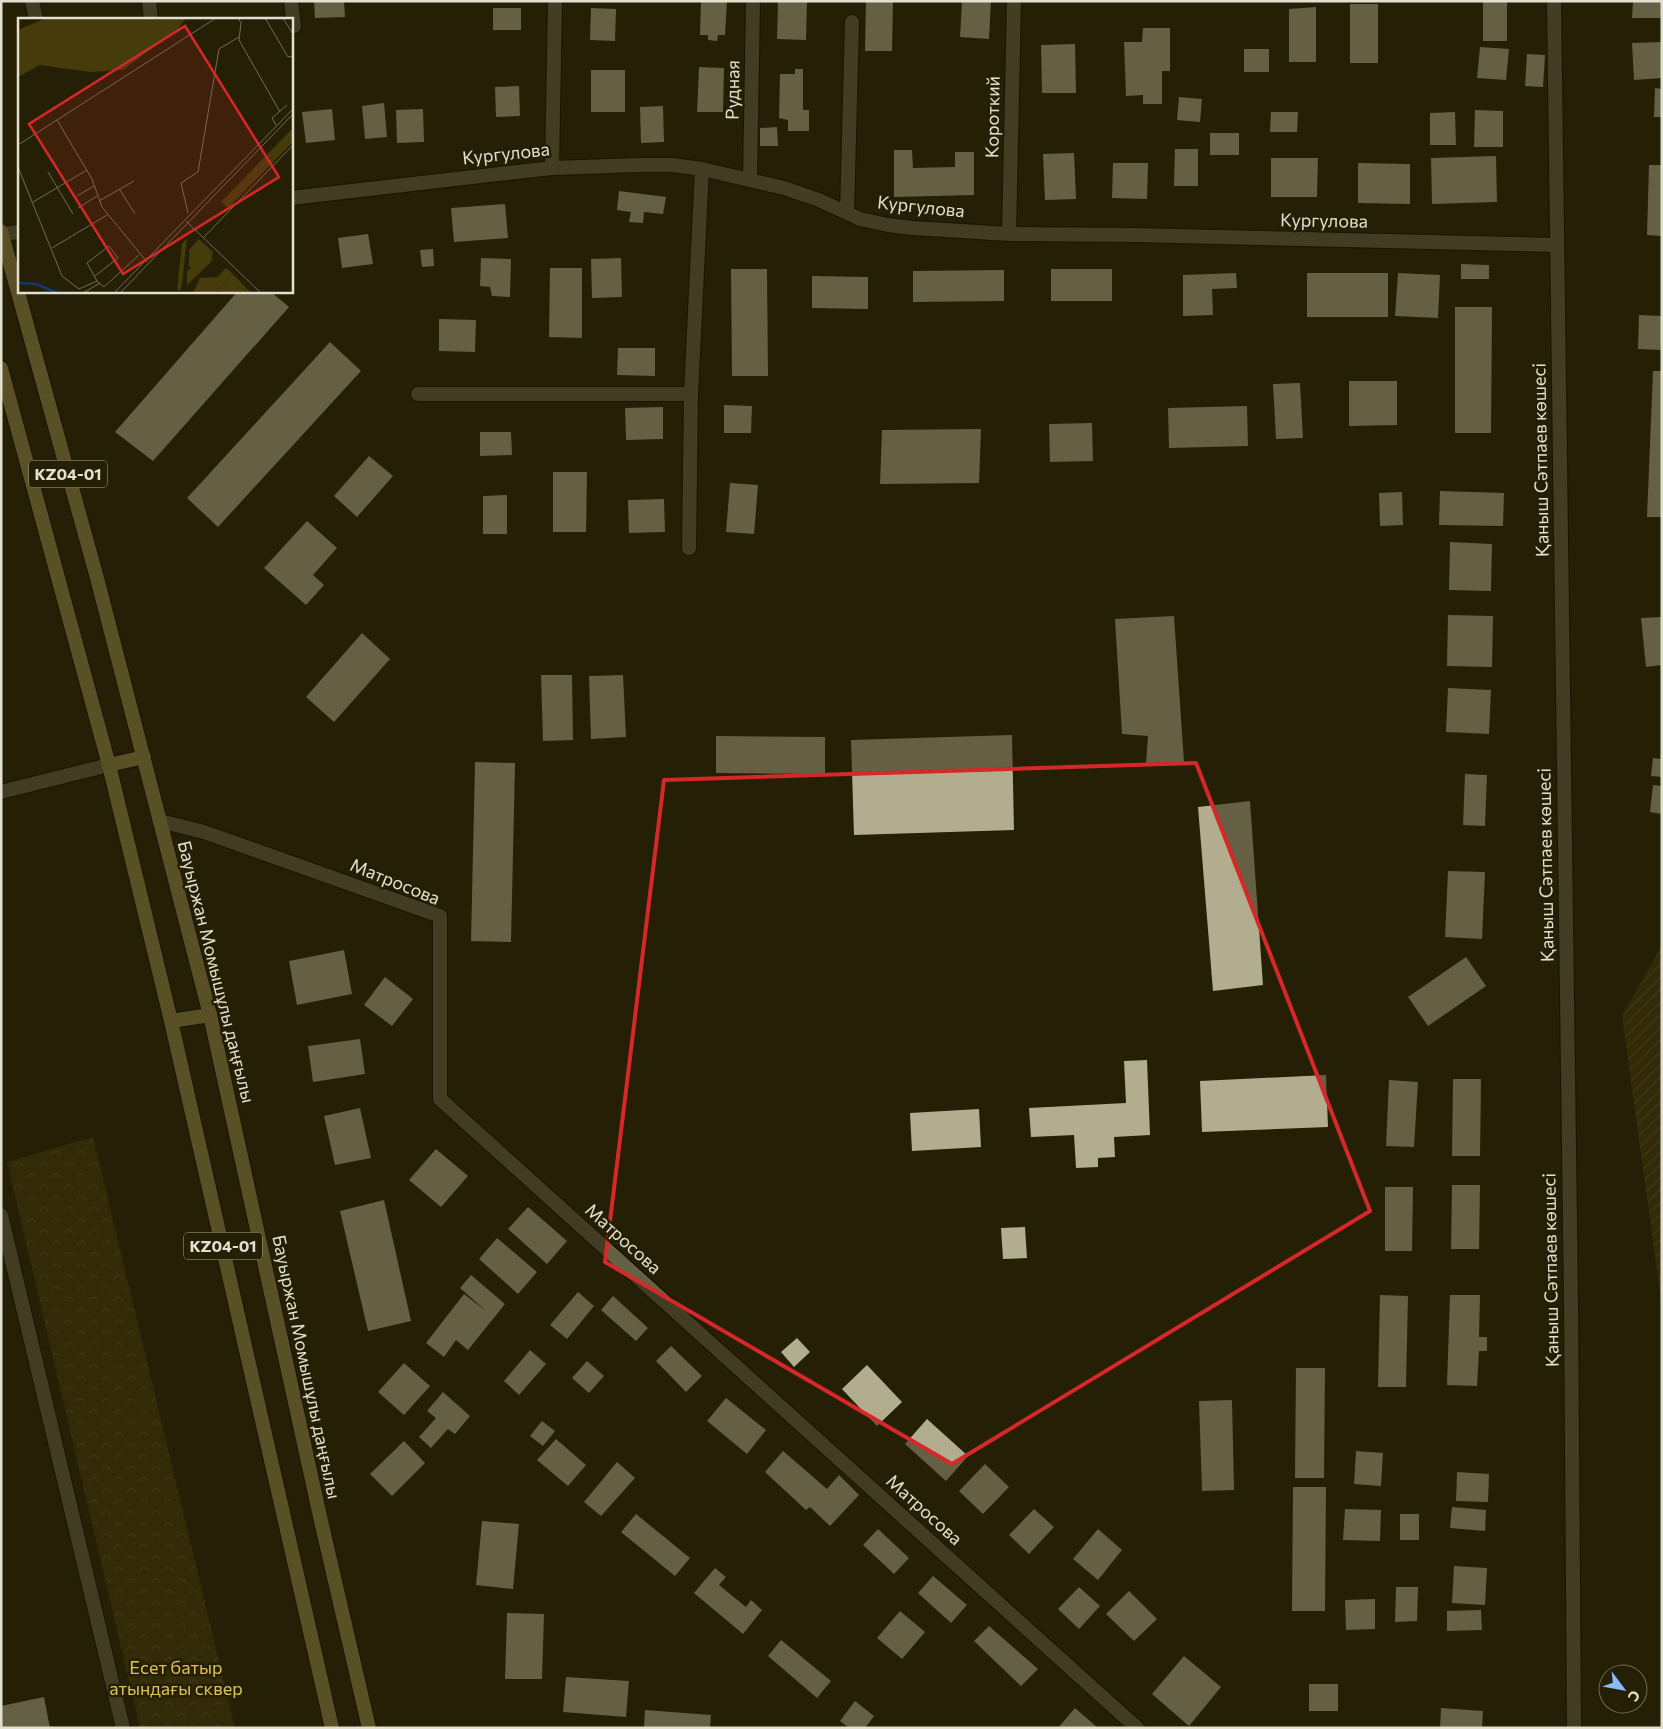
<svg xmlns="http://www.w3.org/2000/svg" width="1663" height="1729" font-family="Commissioner,sans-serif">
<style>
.park{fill:url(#park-crowns)}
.garden{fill:url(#garden-furrows)}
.building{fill:#b3ad8f}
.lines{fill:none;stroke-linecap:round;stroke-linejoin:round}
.minor-casing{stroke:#0e0800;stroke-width:16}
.tertiary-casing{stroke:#0e0800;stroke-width:16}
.primary-casing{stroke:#0e0800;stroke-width:16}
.minor{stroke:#666045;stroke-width:14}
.tertiary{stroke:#666045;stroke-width:14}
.primary{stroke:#9b8c4d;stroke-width:14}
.marked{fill:none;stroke:#d62828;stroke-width:4;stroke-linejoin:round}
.labels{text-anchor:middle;stroke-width:5;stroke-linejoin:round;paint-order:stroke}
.shield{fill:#251f05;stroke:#aaa693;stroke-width:1}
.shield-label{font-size:16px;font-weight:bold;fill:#e3e0d0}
.street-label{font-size:18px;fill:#e3e0d0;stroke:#251f05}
.park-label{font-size:18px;fill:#dbc254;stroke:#251f05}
.inset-river{fill:none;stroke:#11396d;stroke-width:2.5}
.inset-road{fill:none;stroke:#716c56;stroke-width:1}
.view{fill:#d62828;fill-opacity:0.15;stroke:#d62828;stroke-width:2.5}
.inset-edge{fill:none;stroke:#e3e0d0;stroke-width:2.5}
</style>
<defs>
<pattern id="park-crowns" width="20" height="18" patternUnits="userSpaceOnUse" patternTransform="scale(1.25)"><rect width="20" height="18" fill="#453b0b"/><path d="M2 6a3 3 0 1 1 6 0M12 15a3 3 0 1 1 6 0" fill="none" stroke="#60572e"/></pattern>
<pattern id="garden-furrows" width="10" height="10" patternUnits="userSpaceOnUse" patternTransform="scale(1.25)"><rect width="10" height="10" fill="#453b0b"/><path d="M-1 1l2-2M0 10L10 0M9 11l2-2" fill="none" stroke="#60572e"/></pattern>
</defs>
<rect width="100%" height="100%" fill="#251f05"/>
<polygon class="park" points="93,1137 235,1728 140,1728 7,1162"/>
<polygon class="garden" points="1662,945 1662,1307 1622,1016"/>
<g class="building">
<polygon points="314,1 344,1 345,17 315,18"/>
<polygon points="701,1 727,1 725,35 718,35 717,41 708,40 708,35 700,35"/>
<polygon points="778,1 807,1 806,40 777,39"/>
<polygon points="866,1 893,1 892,51 865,51"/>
<polygon points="962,1 991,1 989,39 960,37"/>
<rect x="1483" y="1" width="24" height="40"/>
<polygon points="1633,1 1662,1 1662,18 1632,18"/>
<rect x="1350" y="4" width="28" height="59"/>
<polygon points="1316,7 1316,62 1289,62 1289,9"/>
<rect x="493" y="8" width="28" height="22"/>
<polygon points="591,8 616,9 615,41 590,40"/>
<polygon points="1143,28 1170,28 1170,71 1162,71 1162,104 1143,104 1143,95 1126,96 1124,42 1142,42"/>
<polygon points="1662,42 1662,78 1634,80 1632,43"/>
<polygon points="1075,44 1076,93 1042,93 1041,45"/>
<polygon points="1480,47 1509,49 1506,80 1477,78"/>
<rect x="1244" y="49" width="25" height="23"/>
<polygon points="1527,54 1545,55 1543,87 1525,86"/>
<polygon points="699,67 724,68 723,112 697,112"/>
<polygon points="795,69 803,69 803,110 809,110 809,131 788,131 788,120 779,118 780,74 795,74"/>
<rect x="591" y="70" width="34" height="42"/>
<polygon points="519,86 520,116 496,117 495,87"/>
<polygon points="1655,88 1662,89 1662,117 1654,117"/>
<polygon points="1179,97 1202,99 1200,122 1177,120"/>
<polygon points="384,103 387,137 365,139 362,106"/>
<polygon points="663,106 664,142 641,143 640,107"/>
<polygon points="332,109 335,140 306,143 302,112"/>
<polygon points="423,109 424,142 397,143 396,110"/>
<polygon points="1475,110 1503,111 1503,147 1474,147"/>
<polygon points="1271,112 1298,112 1297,132 1270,132"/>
<polygon points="1455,112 1456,145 1430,145 1430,113"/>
<polygon points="777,127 778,146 760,146 760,128"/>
<rect x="1210" y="133" width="29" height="22"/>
<polygon points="1175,149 1198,149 1198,186 1174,186"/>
<polygon points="894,150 912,150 913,168 955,167 955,152 974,152 974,195 894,197"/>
<polygon points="1074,153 1076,199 1045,200 1043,154"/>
<polygon points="1496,156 1497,202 1432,204 1431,158"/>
<polygon points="1271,158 1318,158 1317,197 1271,197"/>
<polygon points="1113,163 1148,163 1147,199 1112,198"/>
<polygon points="1358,163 1410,164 1410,204 1358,203"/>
<polygon points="1649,165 1662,165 1662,236 1647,235"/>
<polygon points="619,191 666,197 663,214 644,212 643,223 629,222 631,212 617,210"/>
<polygon points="505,204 508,238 454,242 451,208"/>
<polygon points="368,234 373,264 342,268 338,238"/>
<polygon points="433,249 434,266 422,267 420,250"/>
<polygon points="481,258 511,259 510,297 492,296 490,287 480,286"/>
<polygon points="621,258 622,297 592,298 591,259"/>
<polygon points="1461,264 1489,265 1489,279 1461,279"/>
<polygon points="550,268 582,268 582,338 549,337"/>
<polygon points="731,269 767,269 768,376 732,376"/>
<rect x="1051" y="269" width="61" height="32"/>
<polygon points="1004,270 1004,301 913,302 913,271"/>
<polygon points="1236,273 1237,288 1212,289 1213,315 1183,316 1183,275"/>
<rect x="1307" y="273" width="81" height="44"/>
<polygon points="1398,273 1440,275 1438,318 1395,316"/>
<polygon points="812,276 868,277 868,309 812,308"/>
<polygon points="238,291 270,291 289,307 153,461 115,432"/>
<polygon points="1455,307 1492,307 1491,433 1455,433"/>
<polygon points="1639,315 1662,316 1662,350 1638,349"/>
<polygon points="439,319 476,320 475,352 439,351"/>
<polygon points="330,342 361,371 218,527 187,498"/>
<polygon points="618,348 655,348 655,376 617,375"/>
<polygon points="1653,371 1662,371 1662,517 1647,517"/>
<polygon points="1349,381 1397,381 1397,425 1349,426"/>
<polygon points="1300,383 1303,438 1276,439 1273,384"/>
<polygon points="724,405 752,406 751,433 724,433"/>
<polygon points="1247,406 1248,446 1169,448 1168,408"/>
<polygon points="663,407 663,439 626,440 625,408"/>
<polygon points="1092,423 1093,461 1050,462 1049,424"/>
<polygon points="981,429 979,483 880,484 882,430"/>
<polygon points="480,432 511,432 512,455 480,456"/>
<polygon points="369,456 393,476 357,517 334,496"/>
<polygon points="553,472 587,472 586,532 553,532"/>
<polygon points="730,483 758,485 754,534 726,532"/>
<polygon points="1440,491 1504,493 1503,526 1439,525"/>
<polygon points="1402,492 1403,525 1380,526 1379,493"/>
<polygon points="507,495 507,534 483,534 483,496"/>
<polygon points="664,499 665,532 629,533 628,500"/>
<polygon points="307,521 337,548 313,575 324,585 306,605 264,568"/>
<polygon points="1450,542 1492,544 1491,591 1449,590"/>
<polygon points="1448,615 1493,616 1492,667 1447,666"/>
<polygon points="1174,616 1184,762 1146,763 1148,736 1122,734 1115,619"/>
<polygon points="1662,617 1662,665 1646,667 1641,618"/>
<polygon points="362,633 390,659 334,722 306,697"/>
<polygon points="541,675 572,675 573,740 543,741"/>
<polygon points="623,675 626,737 591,739 589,676"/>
<polygon points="1448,688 1491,690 1489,734 1446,732"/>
<polygon points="1012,735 1014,830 854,835 851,740"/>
<polygon points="716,736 825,737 825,774 716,773"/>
<polygon points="1653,758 1662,759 1662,777 1651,776"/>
<polygon points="475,762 515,763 511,942 471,941"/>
<polygon points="1465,774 1487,775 1485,826 1463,825"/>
<polygon points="1653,785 1662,786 1662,814 1650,812"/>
<polygon points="1250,801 1263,985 1213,991 1198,807"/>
<polygon points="1448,871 1485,872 1482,939 1445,937"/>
<polygon points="344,950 352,994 297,1005 289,961"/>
<polygon points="1466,957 1486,986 1428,1026 1408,997"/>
<polygon points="385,977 413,999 392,1026 364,1005"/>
<polygon points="360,1039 365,1074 313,1082 308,1046"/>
<polygon points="1147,1060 1150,1135 1114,1137 1115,1157 1098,1158 1098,1167 1076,1168 1074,1135 1031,1137 1029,1108 1126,1103 1124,1061"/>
<polygon points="1326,1075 1328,1127 1202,1132 1200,1081"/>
<polygon points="1453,1079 1481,1079 1480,1156 1452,1156"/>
<polygon points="1389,1080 1418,1082 1414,1147 1386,1146"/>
<polygon points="360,1108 371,1158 335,1165 324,1116"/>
<polygon points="979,1109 981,1147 912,1151 910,1113"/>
<polygon points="436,1149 468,1176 441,1207 409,1180"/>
<polygon points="1452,1185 1480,1185 1479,1249 1451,1249"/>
<polygon points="1385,1187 1413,1187 1412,1251 1385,1251"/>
<polygon points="384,1200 411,1321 368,1331 340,1211"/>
<polygon points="528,1207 567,1241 547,1264 508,1229"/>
<polygon points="1025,1227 1027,1258 1003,1259 1001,1228"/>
<polygon points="497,1238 537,1272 518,1294 479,1259"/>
<polygon points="471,1275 505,1304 468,1350 456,1340 444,1357 426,1343 464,1294 486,1311 460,1288"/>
<polygon points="578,1292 594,1306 567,1339 550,1325"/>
<polygon points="1380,1295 1408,1296 1406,1387 1378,1387"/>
<polygon points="1450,1295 1480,1295 1479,1337 1487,1337 1487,1351 1479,1351 1477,1386 1447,1385"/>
<polygon points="613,1296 648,1328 636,1341 601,1310"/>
<polygon points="797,1338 810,1352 794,1367 781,1352"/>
<polygon points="671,1346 702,1376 686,1392 656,1361"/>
<polygon points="530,1350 546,1364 519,1395 504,1381"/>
<polygon points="587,1361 604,1376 589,1393 572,1378"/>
<polygon points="404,1363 430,1386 404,1415 378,1392"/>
<polygon points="867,1365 902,1402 877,1426 842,1389"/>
<polygon points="1296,1368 1325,1368 1324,1478 1295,1478"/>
<polygon points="443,1392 470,1416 455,1434 448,1429 431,1448 419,1437 436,1418 427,1411"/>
<polygon points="726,1398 766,1430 747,1454 707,1421"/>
<polygon points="1232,1400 1234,1490 1202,1491 1199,1401"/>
<polygon points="927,1419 968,1456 946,1481 905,1444"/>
<polygon points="542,1421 555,1431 543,1446 530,1436"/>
<polygon points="556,1439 586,1465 568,1486 537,1460"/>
<polygon points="404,1441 425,1463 392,1496 370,1474"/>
<polygon points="783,1451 827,1489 839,1475 859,1495 830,1526 810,1507 806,1510 765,1472"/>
<polygon points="1356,1451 1383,1453 1381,1486 1354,1484"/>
<polygon points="617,1462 635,1478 601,1516 584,1502"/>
<polygon points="985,1464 1009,1487 983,1514 959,1491"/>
<polygon points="1457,1472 1489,1474 1488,1502 1456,1501"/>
<polygon points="1293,1487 1326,1487 1325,1611 1292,1611"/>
<polygon points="1452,1507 1486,1510 1485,1531 1450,1528"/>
<polygon points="1034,1509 1054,1527 1029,1554 1009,1535"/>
<polygon points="1345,1509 1381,1510 1380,1541 1343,1540"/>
<polygon points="636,1514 690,1558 675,1576 621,1532"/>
<rect x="1400" y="1514" width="19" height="26"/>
<polygon points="482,1521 519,1524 513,1589 476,1585"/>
<polygon points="878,1529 909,1558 894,1574 863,1545"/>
<polygon points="1098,1529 1122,1550 1098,1580 1073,1559"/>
<polygon points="1454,1566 1487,1568 1485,1605 1452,1603"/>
<polygon points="715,1568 726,1577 719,1585 746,1607 751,1600 762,1610 743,1634 694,1593"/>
<polygon points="933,1576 967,1605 951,1623 918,1593"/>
<polygon points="1079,1587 1100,1606 1079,1629 1058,1609"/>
<polygon points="1396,1587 1418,1587 1417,1621 1395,1622"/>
<polygon points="1129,1591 1157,1619 1134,1641 1106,1614"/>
<polygon points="1375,1599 1375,1629 1346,1630 1345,1600"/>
<polygon points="1481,1610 1482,1630 1447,1631 1447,1611"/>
<polygon points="900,1611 925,1632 902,1659 877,1638"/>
<polygon points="507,1613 544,1614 542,1679 505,1679"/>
<polygon points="989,1626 1038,1669 1021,1686 974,1641"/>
<polygon points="781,1640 831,1681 817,1698 768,1656"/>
<polygon points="1184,1656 1221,1687 1189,1726 1152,1694"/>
<polygon points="566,1677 629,1681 626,1717 563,1712"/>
<rect x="1309" y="1684" width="29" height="27"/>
<polygon points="44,1697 50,1728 1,1728 1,1706"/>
<polygon points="855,1701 874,1716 865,1728 849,1728 840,1721"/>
<polygon points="1075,1708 1098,1728 1058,1728"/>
<polygon points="1441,1708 1483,1711 1482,1728 1440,1728"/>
<polygon points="645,1710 711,1715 710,1728 644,1728"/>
</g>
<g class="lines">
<defs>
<g id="minor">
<polyline points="32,1 36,19"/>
<polyline points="149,1 151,19"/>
<polyline points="291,26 294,26 291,1"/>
<polyline points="552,168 555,1"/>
<polyline points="750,180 753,1"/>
<polyline points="291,198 552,168 640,165 672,165 702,169 784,188 819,200 860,219 888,225 913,228 1009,234 1134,235 1557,245"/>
<polyline points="847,213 852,22"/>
<polyline points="1,234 19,232"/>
<polyline points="1009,234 1014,1"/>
<polyline points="418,394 691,394"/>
<polyline points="689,548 691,394 702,169"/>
<polyline points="160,821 204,832 440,916 440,1099 1137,1728"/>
<polyline points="1,1215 123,1728"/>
</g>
<g id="tertiary">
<polyline points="1554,1 1571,1302 1574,1728"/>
<polyline points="1,792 109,765"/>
</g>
<g id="primary">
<polyline points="1,231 97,578 210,1015 321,1521 369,1728"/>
<polyline points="1,368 109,765 171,1021 332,1728"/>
<polyline points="109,765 144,757"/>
<polyline points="171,1021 210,1015"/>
</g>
</defs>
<use href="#minor" class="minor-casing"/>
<use href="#tertiary" class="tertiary-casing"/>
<use href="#primary" class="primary-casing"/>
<use href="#minor" class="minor"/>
<use href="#tertiary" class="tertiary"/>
<use href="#primary" class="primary"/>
</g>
<path d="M0 0H1663V1729H0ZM1196 763 1370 1211 952 1464 605 1262 664 780Z" fill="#251f05" fill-opacity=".55" fill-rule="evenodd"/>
<path class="marked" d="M1196 763 1370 1211 952 1464 605 1262 664 780Z"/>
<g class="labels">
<g class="shield">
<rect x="29" y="460.5" width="78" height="27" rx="4"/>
<rect x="184" y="1232.5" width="78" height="27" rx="4"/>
</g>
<g class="shield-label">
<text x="68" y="480">KZ04-01</text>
<text x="223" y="1252">KZ04-01</text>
</g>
<g class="street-label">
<text transform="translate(733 90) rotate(-89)" y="6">Рудная</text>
<text transform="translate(993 117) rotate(-89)" y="6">Короткий</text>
<text transform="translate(506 154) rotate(-6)" y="6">Кургулова</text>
<text transform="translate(921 207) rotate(6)" y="6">Кургулова</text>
<text transform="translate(1324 221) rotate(1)" y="6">Кургулова</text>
<text transform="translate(1541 460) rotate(-91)" y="6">Қаныш Сәтпаев көшесі</text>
<text transform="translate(1546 865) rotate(-91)" y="6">Қаныш Сәтпаев көшесі</text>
<text transform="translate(395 882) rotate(22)" y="6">Матросова</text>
<text transform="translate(216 972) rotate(76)" y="6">Бауыржан Момышұлы даңғылы</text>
<text transform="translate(623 1239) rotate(42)" y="6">Матросова</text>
<text transform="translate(1551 1270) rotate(-91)" y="6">Қаныш Сәтпаев көшесі</text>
<text transform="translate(306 1367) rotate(78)" y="6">Бауыржан Момышұлы даңғылы</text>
<text transform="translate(924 1510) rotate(42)" y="6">Матросова</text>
</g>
<g class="park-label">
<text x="176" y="1674">Есет батыр<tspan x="176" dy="21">атындағы сквер</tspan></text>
</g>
</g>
<g transform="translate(18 18)">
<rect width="275" height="275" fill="#251f05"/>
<path d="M169 220 164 266 162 273 159 271 164 226ZM181 221 195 234 193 242 197 240 169 267V253L174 249H171V232ZM208 250 215 256 198 273 200 275H175L182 260 199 259Z" fill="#453b0b"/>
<path d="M275 110V124L210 190 203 184Z" fill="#453b0b"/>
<path d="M28 0H168L160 11 105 52 72 54 22 47 0 59V12Z" fill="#453b0b"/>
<path d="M215 256 233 275H200L198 273Z" fill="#453b0b"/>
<path class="inset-river" d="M0 265 18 266 40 275"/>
<path class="inset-road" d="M220 0 223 5 221 22 262 94M247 0 270 39 275 38M265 0 275 16M39 102 74 161 84 189 129 244M258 107 254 100 269 87M0 127 198 0M0 149 44 258 61 271 79 263M30 154 55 196M102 172 117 196M59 178 76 168M81 183 116 163M15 184 69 152M60 190 79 178M170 195 163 165 180 154 201 31 221 19M168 203 243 275M185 220 275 127M34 230 89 197M77 258 100 240 91 228 69 245 79 263 86 269 121 237M65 275 82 265M96 275 275 91M102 275 275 96"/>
<path class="view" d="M167 8 261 159 105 256 11 106Z"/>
<rect width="275" height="275" class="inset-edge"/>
</g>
<rect width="1663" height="1729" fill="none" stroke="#e3e0d0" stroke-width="5"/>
<g transform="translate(1623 1689) rotate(122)"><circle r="24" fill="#251f05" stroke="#716c56"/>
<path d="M0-4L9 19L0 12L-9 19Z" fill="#8bbafc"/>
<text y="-8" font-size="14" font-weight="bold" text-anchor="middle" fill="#e3e0d0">С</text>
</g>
</svg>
